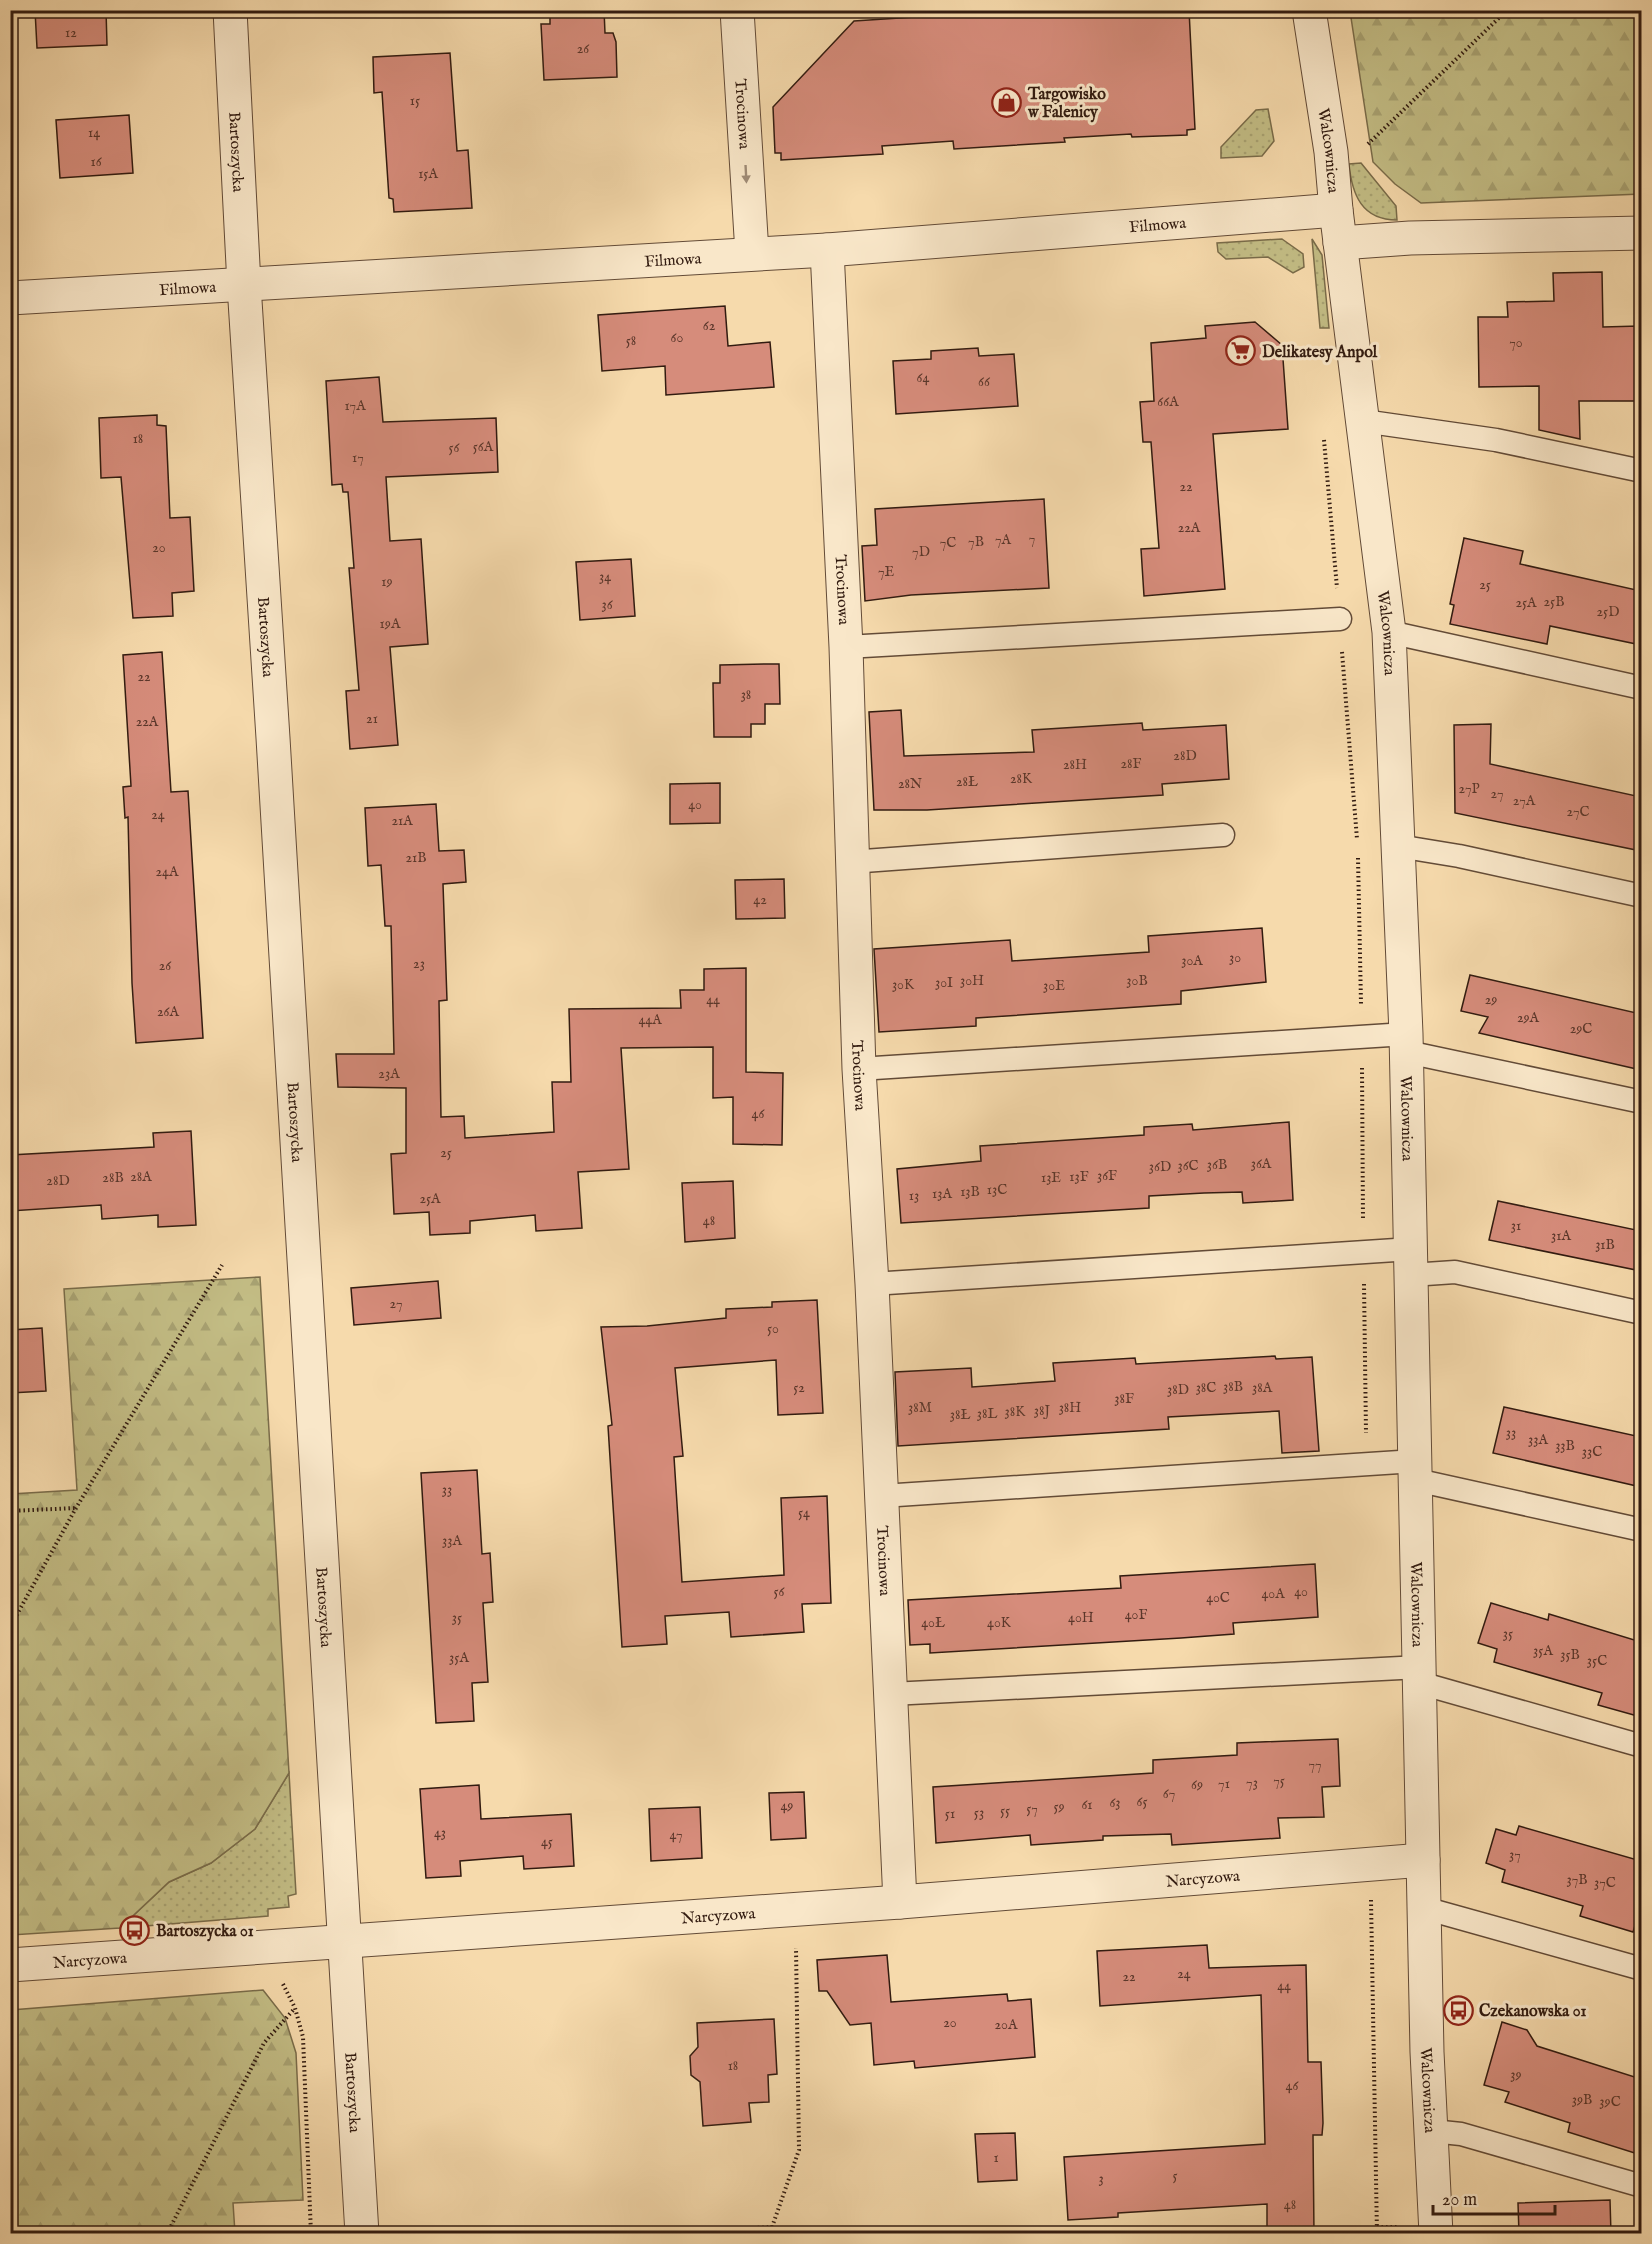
<svg xmlns="http://www.w3.org/2000/svg" width="1652" height="2244" font-family="'IM FELL English',serif">
<style>
.grass{fill:url(#grass-dots);stroke:#7a6c4a;stroke-width:1.5}
.forest{fill:url(#forest-firs);stroke:#7a6c4a;stroke-width:1.5}
.building{fill:#d68c7b;stroke:#321b10;stroke-width:1.5}
.lines{fill:none;stroke-linecap:round;stroke-linejoin:round}
.service-casing{stroke:#634b37;stroke-width:25}
.minor-casing{stroke:#634b37;stroke-width:35}
.tertiary-casing{stroke:#634b37;stroke-width:35}
.path{stroke:#321b10;stroke-width:4;stroke-dasharray:1.5 3;stroke-linecap:butt}
.service{stroke:#f9e7c9;stroke-width:22}
.minor{stroke:#f9e7c9;stroke-width:33}
.tertiary{stroke:#f9e7c9;stroke-width:33}
.oneway{fill:#9f8b76}
.labels{text-anchor:middle;stroke-width:6;stroke-linejoin:round;paint-order:stroke}
.number-label{font-size:14px;fill:#5b372b}
.poi-label{font-size:16px;font-weight:bold;fill:#321b10;stroke:#f9e7c9;text-anchor:start}
.street-label{font-size:16px;fill:#321b10;stroke:#f9e7c9}
</style>
<defs>
<pattern id="grass-dots" width="8" height="8" patternUnits="userSpaceOnUse" patternTransform="scale(1.5)"><rect width="8" height="8" fill="#c3bd85"/><path d="M2 2h.1M6 6h.1" fill="none" stroke="#a8a272" stroke-width="1.8" stroke-linecap="round"/></pattern>
<pattern id="forest-firs" width="22" height="20" patternUnits="userSpaceOnUse" patternTransform="scale(1.5)"><rect width="22" height="20" fill="#c3bd85"/><path d="M5 1l3.5 6h-7zM16 11l3.5 6h-7z" fill="#a8a272"/></pattern>
</defs>
<rect width="100%" height="100%" fill="#f6daac"/>
<filter id="stains"><feTurbulence type="fractalNoise" baseFrequency=".00333" numOctaves="4"/><feColorMatrix values="0 0 0 0 .2 0 0 0 0 .09 0 0 0 0 .02 0 0 0 .5 -.17"/></filter>
<radialGradient id="worn" r=".72"><stop offset=".6" stop-color="#630" stop-opacity="0"/><stop offset="1" stop-color="#630" stop-opacity=".3"/></radialGradient>
<g class="grass">
<polygon points="1268,109 1274,141 1262,156 1221,158 1221,147 1256,110"/>
<path d="M1361 163 1396 206 1397 220C1362 220 1352 195 1349 164Z"/>
<polygon points="1282,239 1303,254 1304,267 1293,273 1268,257 1226,259 1218,252 1217,243"/>
<polygon points="1312,239 1322,255 1329,328 1320,328"/>
<polygon points="289,1773 296,1894 288,1896 289,1907 268,1909 268,1916 120,1928 169,1882 211,1863 255,1829"/>
</g>
<g class="forest">
<polygon points="1350,11 1641,11 1641,194 1421,203 1395,184 1373,162"/>
<polygon points="260,1277 289,1773 255,1829 211,1863 169,1882 120,1928 11,1935 11,1494 77,1490 64,1289"/>
<polygon points="263,1990 285,2018 296,2053 303,2200 233,2203 235,2233 11,2233 11,2010"/>
</g>
<g class="building">
<polygon points="35,10 106,10 107,45 37,48"/>
<polygon points="550,10 604,10 605,33 613,33 616,42 617,77 544,80 541,24 550,24"/>
<polygon points="1023,10 1189,10 1195,129 1187,130 1187,135 1132,137 1131,134 1064,138 1065,142 954,149 953,141 882,146 883,154 781,160 781,153 775,153 773,107 854,21"/>
<polygon points="450,53 457,151 468,150 472,208 394,212 393,199 389,198 382,92 374,93 373,57"/>
<polygon points="129,115 133,173 60,178 56,120"/>
<polygon points="1602,272 1603,327 1639,326 1639,338 1641,338 1641,401 1579,401 1580,439 1539,430 1539,386 1479,387 1478,317 1508,317 1507,302 1554,301 1553,273"/>
<polygon points="725,306 728,346 770,342 774,387 666,395 665,366 602,371 598,315"/>
<polygon points="1255,322 1282,345 1288,429 1213,434 1225,589 1144,596 1141,549 1159,548 1151,442 1143,442 1140,402 1154,401 1151,343 1206,338 1205,326"/>
<polygon points="978,348 979,356 1014,354 1018,406 896,414 893,361 931,359 931,351"/>
<polygon points="379,377 383,422 496,418 498,472 386,477 390,541 421,539 428,644 390,647 398,745 350,749 346,691 359,690 349,568 354,568 348,492 343,492 342,484 332,485 326,381"/>
<polygon points="157,415 157,425 166,426 170,518 190,517 194,591 172,593 173,616 133,618 121,477 101,478 99,418"/>
<polygon points="1044,499 1049,588 911,595 865,601 862,546 877,545 875,509"/>
<polygon points="1464,538 1523,551 1520,564 1641,591 1641,645 1550,626 1547,644 1450,624 1454,605 1450,604"/>
<polygon points="631,559 635,616 580,620 576,562"/>
<polygon points="162,652 171,792 188,791 203,1038 136,1043 132,983 128,817 125,818 123,787 131,786 123,655"/>
<polygon points="764,664 779,664 780,704 765,704 765,724 751,724 751,737 714,737 713,683 720,683 720,665"/>
<polygon points="901,710 904,756 1034,752 1032,730 1142,723 1143,730 1226,725 1229,779 1162,784 1163,795 927,810 874,810 869,712"/>
<polygon points="1491,724 1490,764 1641,797 1641,851 1455,813 1454,725"/>
<polygon points="720,783 720,823 670,824 670,784"/>
<polygon points="436,804 439,851 464,850 466,882 443,884 447,1000 439,1001 441,1117 464,1116 465,1138 554,1132 552,1082 571,1082 569,1009 681,1008 680,990 704,990 704,969 746,968 746,1072 783,1073 782,1145 733,1144 733,1097 713,1098 713,1047 621,1048 629,1169 578,1172 582,1228 536,1231 535,1215 470,1221 470,1233 430,1235 429,1212 394,1214 391,1154 406,1153 406,1088 338,1087 336,1054 394,1054 391,926 385,926 381,865 368,866 365,808"/>
<polygon points="784,879 785,918 736,919 735,880"/>
<polygon points="1262,928 1266,982 1181,991 1181,1004 976,1018 976,1026 879,1032 874,949 1010,940 1012,961 1149,952 1148,936"/>
<polygon points="1470,975 1641,1014 1641,1070 1479,1033 1488,1017 1461,1011"/>
<polygon points="1289,1122 1293,1200 1243,1203 1242,1192 1204,1193 1149,1196 1149,1208 901,1223 897,1169 981,1161 980,1146 1144,1135 1144,1127 1192,1124 1193,1130"/>
<polygon points="191,1131 196,1225 158,1227 158,1215 102,1219 101,1205 10,1211 10,1155 154,1147 153,1133"/>
<polygon points="733,1181 735,1238 685,1242 682,1183"/>
<polygon points="1498,1201 1641,1231 1641,1271 1489,1240"/>
<polygon points="438,1281 441,1318 354,1325 351,1288"/>
<polygon points="817,1300 823,1413 778,1415 776,1360 675,1368 683,1456 674,1457 682,1582 784,1575 781,1498 827,1496 831,1603 802,1604 804,1632 731,1637 729,1612 665,1616 667,1644 622,1647 608,1426 612,1425 601,1327 647,1326 726,1318 726,1309 772,1307 772,1302"/>
<polygon points="42,1328 46,1391 10,1393 10,1330"/>
<polygon points="1275,1356 1276,1359 1312,1357 1319,1451 1282,1453 1279,1411 1168,1417 1169,1429 898,1446 895,1372 971,1368 972,1387 1055,1381 1053,1363 1135,1358 1136,1364"/>
<polygon points="1504,1407 1641,1437 1641,1487 1493,1453"/>
<polygon points="477,1470 482,1554 490,1553 493,1602 483,1603 488,1682 472,1683 474,1721 436,1723 421,1473"/>
<polygon points="1315,1564 1318,1617 1233,1623 1234,1634 1181,1638 930,1653 930,1644 910,1645 908,1600 1121,1588 1120,1576"/>
<polygon points="1491,1603 1548,1620 1549,1614 1641,1642 1641,1717 1598,1705 1602,1693 1494,1662 1497,1649 1478,1643"/>
<polygon points="1338,1739 1340,1786 1322,1787 1324,1817 1278,1818 1280,1838 1172,1845 1171,1834 1103,1836 1103,1840 1031,1845 1030,1835 936,1843 933,1787 1153,1773 1153,1760 1237,1755 1237,1743"/>
<polygon points="479,1785 481,1819 571,1814 574,1866 524,1869 523,1856 460,1861 461,1876 426,1878 420,1789"/>
<polygon points="804,1792 806,1838 771,1840 769,1793"/>
<polygon points="700,1807 702,1858 651,1861 649,1809"/>
<polygon points="1519,1826 1641,1861 1641,1923 1636,1922 1633,1932 1580,1916 1583,1906 1502,1882 1505,1870 1486,1863 1496,1829 1516,1835"/>
<polygon points="1207,1945 1209,1968 1306,1965 1308,2062 1321,2062 1323,2123 1322,2135 1313,2135 1314,2234 1267,2234 1267,2204 1118,2213 1118,2217 1068,2220 1064,2157 1265,2144 1261,1995 1100,2006 1097,1951"/>
<polygon points="887,1955 891,2002 1007,1994 1008,2001 1031,1999 1035,2057 915,2068 914,2061 874,2065 871,2023 850,2025 827,1991 819,1991 817,1960"/>
<polygon points="774,2019 777,2074 768,2075 769,2102 749,2103 751,2122 703,2126 700,2082 691,2075 690,2056 698,2047 697,2023"/>
<polygon points="1502,2022 1527,2030 1537,2046 1641,2079 1641,2155 1568,2132 1570,2123 1505,2102 1509,2092 1484,2085"/>
<polygon points="1015,2133 1017,2180 978,2182 975,2134"/>
<polygon points="1610,2200 1611,2234 1519,2234 1518,2203"/>
</g>
<g class="lines">
<defs>
<g id="service">
<polyline points="1363,421 1496,440 1642,471"/>
<polyline points="1389,632 1642,688"/>
<polyline points="846,647 1340,619"/>
<polyline points="1398,846 1459,856 1642,896"/>
<polyline points="850,862 1223,835"/>
<polyline points="1407,1052 1642,1102"/>
<polyline points="859,1069 1406,1034"/>
<polyline points="1411,1275 1455,1272 1642,1313"/>
<polyline points="872,1284 1411,1249"/>
<polyline points="1416,1480 1642,1530"/>
<polyline points="882,1496 1415,1461"/>
<polyline points="1420,1683 1642,1746"/>
<polyline points="891,1694 1420,1667"/>
<polyline points="1424,1908 1642,1969"/>
<polyline points="1432,2131 1461,2134 1642,2186"/>
</g>
<g id="minor">
<path id="s1" d="M230 10 244 285 273 738 362 2234"/>
<path id="s2" d="M737 10 752 253"/>
<polyline points="1340,243 1410,238 1642,233"/>
<path id="s3" d="M827 250 846 647 859 1069 872 1284 900 1902"/>
<path id="s4" d="M10 298 827 250 1336 210"/>
</g>
<g id="tertiary">
<path id="s5" d="M1309 10 1331 152 1336 210 1389 632 1406 1034 1427 2052 1436 2234"/>
<path id="s6" d="M10 1965 900 1902 1423 1860"/>
</g>
</defs>
<use href="#service" class="service-casing"/>
<use href="#minor" class="minor-casing"/>
<use href="#tertiary" class="tertiary-casing"/>
<g class="path">
<polyline points="1368,144 1501,16 1543,10"/>
<polyline points="1324,440 1337,588"/>
<polyline points="1342,652 1357,839"/>
<polyline points="1358,858 1361,1004"/>
<polyline points="1362,1068 1363,1220"/>
<polyline points="1364,1284 1366,1433"/>
<polyline points="10,1511 76,1508"/>
<polyline points="10,1627 76,1508 222,1265"/>
<polyline points="1371,1900 1377,2234"/>
<polyline points="283,1984 295,2008 303,2037 311,2234"/>
<polyline points="772,2227 799,2150 796,1948"/>
<polyline points="1377,2227 1397,2227"/>
<polyline points="167,2234 264,2043 295,2008"/>
<polyline points="641,2234 772,2227 781,2234"/>
</g>
<use href="#service" class="service"/>
<use href="#minor" class="minor"/>
<use href="#tertiary" class="tertiary"/>
</g>
<defs><path id="oneway-solid" d="M-6-.8H1V-3.2L6.5 0L1 3.2V.8H-6Z" transform="scale(1.5)"/></defs>
<use class="oneway" href="#oneway-solid" transform="translate(746 174) rotate(87)"/>
<defs>
<symbol id="shop-ring" viewBox="-11 -11 22 22"><circle r="9.5" fill="#f9e7c9" stroke="#8f2418" stroke-width="1.5"/><path d="M-5-2.5h2.3a2.7 3.5 0 0 1 5.4 0H5L5.5 6h-11ZM-1.5-2.5h3a1.5 2.3 0 0 0-3 0Z" fill="#8f2418"/></symbol>
<symbol id="supermarket-ring" viewBox="-11 -11 22 22"><circle r="9.5" fill="#f9e7c9" stroke="#8f2418" stroke-width="1.5"/><path d="M-6-5.5h2.5l.6 2H6L4.5 2H-2.5L-4.4-4H-6ZM-1.5 3.2a1.3 1.3 0 1 0 .1 0ZM3 3.2a1.3 1.3 0 1 0 .1 0Z" fill="#8f2418"/></symbol>
<symbol id="bus-ring" viewBox="-11 -11 22 22"><circle r="9.5" fill="#f9e7c9" stroke="#8f2418" stroke-width="1.5"/><path d="M-5-6H5V4H4V6H2V4H-2V6H-4V4H-5ZM-3.5-4V0h7V-4ZM-3.5 1.2v1.5H-2V1.2ZM2 1.2v1.5H3.5V1.2Z" fill="#8f2418"/></symbol>
</defs>
<g fill-rule="evenodd">
<use href="#shop-ring" x="990" y="86" width="33" height="33"/>
<use href="#supermarket-ring" x="1224" y="334" width="33" height="33"/>
<use href="#bus-ring" x="118" y="1914" width="33" height="33"/>
<use href="#bus-ring" x="1442" y="1994" width="33" height="33"/>
</g>
<g class="labels">
<g class="number-label">
<text x="71" y="37">12</text>
<text x="583" y="53">26</text>
<text x="415" y="105">15</text>
<text x="94" y="137">14</text>
<text x="96" y="166">16</text>
<text x="428" y="178">15A</text>
<text x="709" y="330">62</text>
<text x="677" y="342">60</text>
<text x="631" y="345">58</text>
<text x="1516" y="347">70</text>
<text x="923" y="382">64</text>
<text x="984" y="386">66</text>
<text x="1168" y="406">66A</text>
<text x="355" y="410">17A</text>
<text x="138" y="443">18</text>
<text x="483" y="451">56A</text>
<text x="454" y="452">56</text>
<text x="358" y="462">17</text>
<text x="1186" y="491">22</text>
<text x="1189" y="532">22A</text>
<text x="1032" y="543">7</text>
<text x="1003" y="544">7A</text>
<text x="976" y="546">7B</text>
<text x="948" y="547">7C</text>
<text x="159" y="552">20</text>
<text x="921" y="556">7D</text>
<text x="886" y="576">7E</text>
<text x="605" y="581">34</text>
<text x="387" y="586">19</text>
<text x="1485" y="589">25</text>
<text x="1554" y="606">25B</text>
<text x="1526" y="607">25A</text>
<text x="607" y="609">36</text>
<text x="1608" y="616">25D</text>
<text x="390" y="628">19A</text>
<text x="144" y="681">22</text>
<text x="746" y="699">38</text>
<text x="372" y="723">21</text>
<text x="147" y="726">22A</text>
<text x="1185" y="760">28D</text>
<text x="1131" y="768">28F</text>
<text x="1075" y="769">28H</text>
<text x="1021" y="783">28K</text>
<text x="967" y="786">28Ł</text>
<text x="910" y="788">28N</text>
<text x="1469" y="793">27P</text>
<text x="1497" y="798">27</text>
<text x="1524" y="805">27A</text>
<text x="695" y="809">40</text>
<text x="1578" y="816">27C</text>
<text x="158" y="819">24</text>
<text x="402" y="825">21A</text>
<text x="416" y="862">21B</text>
<text x="167" y="876">24A</text>
<text x="760" y="904">42</text>
<text x="1235" y="962">30</text>
<text x="1192" y="965">30A</text>
<text x="419" y="968">23</text>
<text x="165" y="970">26</text>
<text x="972" y="985">30H</text>
<text x="1137" y="985">30B</text>
<text x="944" y="987">30I</text>
<text x="903" y="989">30K</text>
<text x="1054" y="990">30E</text>
<text x="713" y="1004">44</text>
<text x="1491" y="1004">29</text>
<text x="168" y="1016">26A</text>
<text x="1528" y="1022">29A</text>
<text x="650" y="1024">44A</text>
<text x="1581" y="1033">29C</text>
<text x="389" y="1078">23A</text>
<text x="758" y="1118">46</text>
<text x="446" y="1157">25</text>
<text x="1261" y="1168">36A</text>
<text x="1217" y="1169">36B</text>
<text x="1188" y="1170">36C</text>
<text x="1160" y="1171">36D</text>
<text x="1107" y="1180">36F</text>
<text x="141" y="1181">28A</text>
<text x="1079" y="1181">13F</text>
<text x="113" y="1182">28B</text>
<text x="1051" y="1182">13E</text>
<text x="58" y="1185">28D</text>
<text x="997" y="1194">13C</text>
<text x="970" y="1196">13B</text>
<text x="942" y="1198">13A</text>
<text x="914" y="1200">13</text>
<text x="430" y="1203">25A</text>
<text x="709" y="1225">48</text>
<text x="1516" y="1230">31</text>
<text x="1561" y="1240">31A</text>
<text x="1605" y="1249">31B</text>
<text x="396" y="1308">27</text>
<text x="773" y="1333">50</text>
<text x="1233" y="1391">38B</text>
<text x="799" y="1392">52</text>
<text x="1206" y="1392">38C</text>
<text x="1262" y="1392">38A</text>
<text x="1178" y="1394">38D</text>
<text x="1124" y="1403">38F</text>
<text x="920" y="1412">38M</text>
<text x="1070" y="1412">38H</text>
<text x="1042" y="1415">38J</text>
<text x="1015" y="1416">38K</text>
<text x="987" y="1418">38L</text>
<text x="960" y="1419">38Ł</text>
<text x="1511" y="1437">33</text>
<text x="1538" y="1444">33A</text>
<text x="1565" y="1450">33B</text>
<text x="1592" y="1456">33C</text>
<text x="447" y="1494">33</text>
<text x="804" y="1517">54</text>
<text x="452" y="1545">33A</text>
<text x="779" y="1596">56</text>
<text x="1301" y="1596">40</text>
<text x="1273" y="1598">40A</text>
<text x="1218" y="1602">40C</text>
<text x="1136" y="1619">40F</text>
<text x="457" y="1622">35</text>
<text x="1081" y="1622">40H</text>
<text x="933" y="1627">40Ł</text>
<text x="999" y="1627">40K</text>
<text x="1508" y="1638">35</text>
<text x="1543" y="1655">35A</text>
<text x="1570" y="1659">35B</text>
<text x="459" y="1662">35A</text>
<text x="1597" y="1665">35C</text>
<text x="1315" y="1769">77</text>
<text x="1279" y="1785">75</text>
<text x="1252" y="1787">73</text>
<text x="1224" y="1788">71</text>
<text x="1197" y="1789">69</text>
<text x="1169" y="1798">67</text>
<text x="1142" y="1806">65</text>
<text x="1115" y="1807">63</text>
<text x="1087" y="1809">61</text>
<text x="787" y="1810">49</text>
<text x="1059" y="1811">59</text>
<text x="1032" y="1813">57</text>
<text x="1005" y="1815">55</text>
<text x="979" y="1817">53</text>
<text x="950" y="1818">51</text>
<text x="440" y="1837">43</text>
<text x="676" y="1839">47</text>
<text x="547" y="1846">45</text>
<text x="1515" y="1859">37</text>
<text x="1577" y="1884">37B</text>
<text x="1605" y="1887">37C</text>
<text x="1184" y="1978">24</text>
<text x="1129" y="1981">22</text>
<text x="1284" y="1990">44</text>
<text x="950" y="2027">20</text>
<text x="1006" y="2029">20A</text>
<text x="733" y="2070">18</text>
<text x="1516" y="2079">39</text>
<text x="1292" y="2090">46</text>
<text x="1582" y="2104">39B</text>
<text x="1610" y="2106">39C</text>
<text x="996" y="2162">1</text>
<text x="1175" y="2180">5</text>
<text x="1101" y="2183">3</text>
<text x="1290" y="2209">48</text>
</g>
<g class="poi-label">
<text x="1028" y="99">Targowisko<tspan x="1028" dy="18">w Falenicy</tspan></text>
<text x="1262" y="357">Delikatesy Anpol</text>
<text x="156" y="1936">Bartoszycka 01</text>
<text x="1479" y="2016">Czekanowska 01</text>
</g>
<g class="street-label">
<text dy="6" stroke="none"><textPath href="#s2" startOffset="104">Trocinowa</textPath></text>
<text dy="6" stroke="none"><textPath href="#s1" startOffset="142">Bartoszycka</textPath></text>
<text dy="6" stroke="none"><textPath href="#s5" startOffset="142">Walcownicza</textPath></text>
<text dy="6" stroke="none"><textPath href="#s4" startOffset="1150">Filmowa</textPath></text>
<text dy="6" stroke="none"><textPath href="#s4" startOffset="664">Filmowa</textPath></text>
<text dy="6" stroke="none"><textPath href="#s4" startOffset="178">Filmowa</textPath></text>
<text dy="6" stroke="none"><textPath href="#s3" startOffset="340">Trocinowa</textPath></text>
<text dy="6" stroke="none"><textPath href="#s5" startOffset="628">Walcownicza</textPath></text>
<text dy="6" stroke="none"><textPath href="#s1" startOffset="628">Bartoszycka</textPath></text>
<text dy="6" stroke="none"><textPath href="#s3" startOffset="826">Trocinowa</textPath></text>
<text dy="6" stroke="none"><textPath href="#s5" startOffset="1114">Walcownicza</textPath></text>
<text dy="6" stroke="none"><textPath href="#s1" startOffset="1114">Bartoszycka</textPath></text>
<text dy="6" stroke="none"><textPath href="#s3" startOffset="1312">Trocinowa</textPath></text>
<text dy="6" stroke="none"><textPath href="#s5" startOffset="1600">Walcownicza</textPath></text>
<text dy="6" stroke="none"><textPath href="#s1" startOffset="1600">Bartoszycka</textPath></text>
<text dy="6" stroke="none"><textPath href="#s6" startOffset="1196">Narcyzowa</textPath></text>
<text dy="6" stroke="none"><textPath href="#s6" startOffset="710">Narcyzowa</textPath></text>
<text dy="6" stroke="none"><textPath href="#s6" startOffset="80">Narcyzowa</textPath></text>
<text dy="6" stroke="none"><textPath href="#s5" startOffset="2086">Walcownicza</textPath></text>
<text dy="6" stroke="none"><textPath href="#s1" startOffset="2086">Bartoszycka</textPath></text>
</g>
</g>
<rect width="1652" height="2244" fill="none" stroke="#f6daac" stroke-width="36"/>
<rect x="12" y="12" width="1628" height="2220" fill="none" stroke="#321b10" stroke-width="3"/>
<rect x="18" y="18" width="1616" height="2208" fill="none" stroke="#321b10" stroke-width="1.5"/>
<path d="M1433 2205v9h122v-9" fill="none" stroke="#321b10" stroke-width="3"/>
<text x="1442" y="2205" font-size="18" fill="#321b10" stroke="#f9e7c9" stroke-width="4.5" paint-order="stroke">20 m</text>
<rect width="100%" height="100%" filter="url(#stains)"/>
<rect width="100%" height="100%" fill="url(#worn)"/>
</svg>
